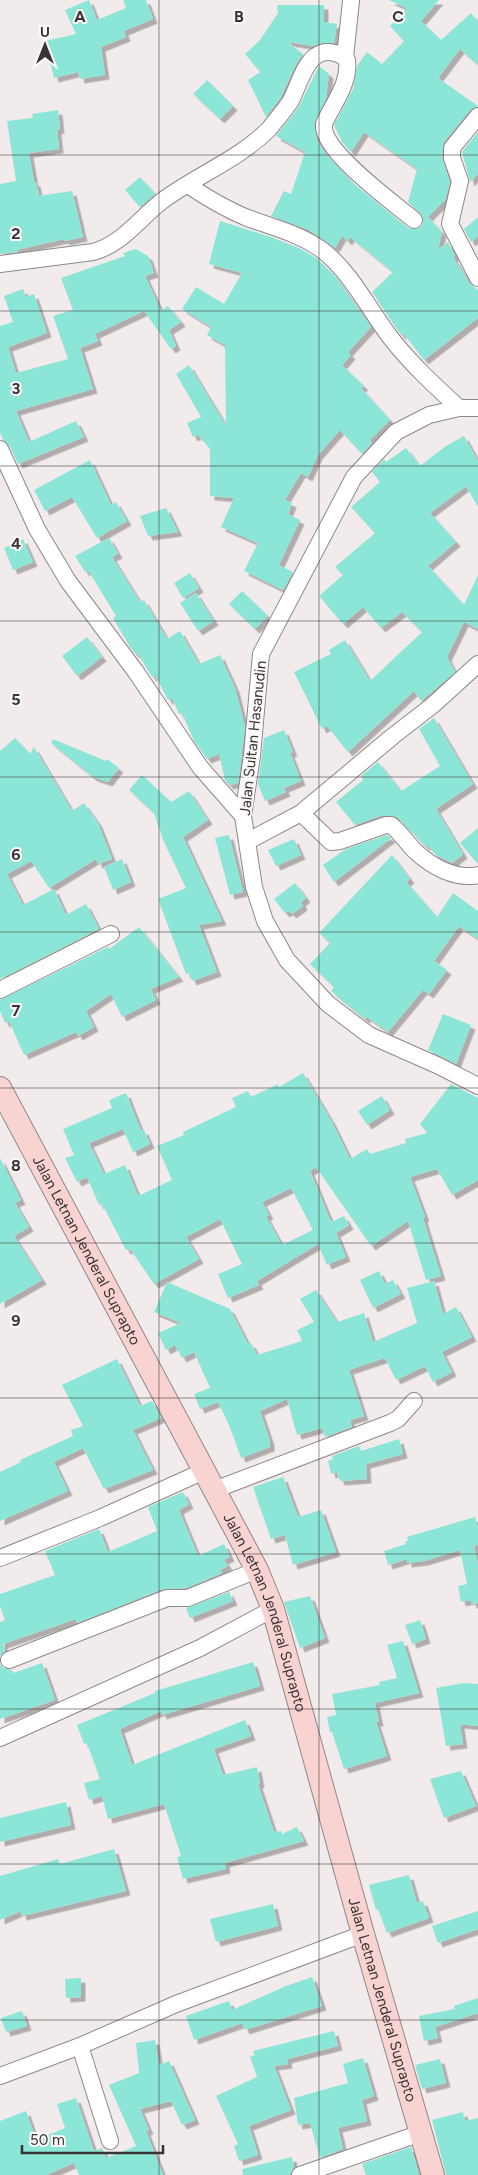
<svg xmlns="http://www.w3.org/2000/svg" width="478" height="2175" font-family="Figtree,sans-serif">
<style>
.building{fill:#8ce6d8;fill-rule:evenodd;filter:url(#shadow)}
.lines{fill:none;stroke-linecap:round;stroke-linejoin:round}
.street-casing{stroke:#8e8988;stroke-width:18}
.secondary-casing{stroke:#8e8988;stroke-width:24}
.street{stroke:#fff;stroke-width:16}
.secondary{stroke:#f9d3d2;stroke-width:22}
.grid{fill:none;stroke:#373434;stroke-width:1;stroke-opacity:0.55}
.labels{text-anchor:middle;stroke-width:4;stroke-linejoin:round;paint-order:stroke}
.street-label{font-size:15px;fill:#373434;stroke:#fef9f9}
.grid-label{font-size:16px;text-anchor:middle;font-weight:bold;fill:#373434;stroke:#fef9f9;stroke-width:4;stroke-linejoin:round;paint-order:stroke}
</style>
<defs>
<filter id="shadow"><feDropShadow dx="4.5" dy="4.5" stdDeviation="0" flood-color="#0004"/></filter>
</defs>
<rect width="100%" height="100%" fill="#f2ebeb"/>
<g class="building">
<polygon points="89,0 97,20 126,8 123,0 146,0 153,19 124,31 126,37 101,47 105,75 80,79 78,72 54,78 45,41 76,34 65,10"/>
<polygon points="389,0 439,0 421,21 441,40 471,13 478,22 478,65 460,49 438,78 478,106 470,110 444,142 442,158 450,182 445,200 428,217 442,232 438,250 448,242 455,256 453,257 469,283 478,290 478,318 424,360 403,333 401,335 398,331 372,292 393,272 350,237 348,241 342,236 335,248 309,230 271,216 284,191 291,194 305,152 276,136 298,108 319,66 329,74 326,98 314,125 317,140 325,153 353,183 408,228 417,229 422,226 423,216 408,202 417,169 364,132 351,152 342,142 334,125 353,89 357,66 367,52 382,64 404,41 390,26 407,8"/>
<polygon points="277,5 324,5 324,22 337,24 334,43 322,43 313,46 288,42 303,54 295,66 281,97 266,117 248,80 260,72 245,54 260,40 278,13"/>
<polygon points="207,80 233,106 220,119 193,94"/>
<polygon points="58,110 60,129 57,130 59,149 29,153 34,182 36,182 39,196 72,191 83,237 65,241 64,239 17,250 18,252 0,254 0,184 16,181 7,121 33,118 32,114"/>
<polygon points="478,132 478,174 470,182 462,152"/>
<polygon points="140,177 155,194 140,207 125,190"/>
<polygon points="478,217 478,236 471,242 464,229"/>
<polygon points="220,221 271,237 299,248 316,258 334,275 371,327 348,352 351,355 342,365 364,386 361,388 390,420 370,440 372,443 362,454 340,430 318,455 308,477 301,473 285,500 292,503 288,514 300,520 279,565 293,572 283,590 244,571 258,543 221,527 234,498 210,496 210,449 198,435 193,437 187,423 201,417 176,374 189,365 226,426 225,345 207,335 211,327 182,309 196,287 224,304 242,273 209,264"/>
<polygon points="136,249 148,256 154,273 145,276 161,311 168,306 181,322 169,330 176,346 171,349 144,311 95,334 98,341 80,348 93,389 16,411 29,442 76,421 84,437 18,464 9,445 3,440 0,432 0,326 13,322 4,296 23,289 26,297 34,294 47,333 8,347 16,373 68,359 53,316 73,310 61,278 125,256 123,253"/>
<polygon points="464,436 478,461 478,507 466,486 430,513 456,542 428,566 464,605 478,575 478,629 464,622 447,657 455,672 421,701 414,691 348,752 327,726 322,729 294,672 331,654 329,650 345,640 370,681 422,632 402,612 381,628 363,607 343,624 319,596 343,575 335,567 375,533 351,507 380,482 372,472 384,459 386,462 406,448 420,466 446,446"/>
<polygon points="90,460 111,505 116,502 127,521 97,538 72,497 45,511 34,490"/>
<polygon points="166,508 178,532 148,536 140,516"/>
<polygon points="109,538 118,554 112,557 140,602 144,600 167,639 180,631 199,664 220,655 235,688 245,727 238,783 229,785 225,780 219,754 207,759 194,741 182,713 179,714 172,698 168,700 155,675 152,677 137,652 135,654 130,647 113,618 116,616 88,570 85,572 75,556"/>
<polygon points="23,539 33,562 13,570 4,548"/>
<polygon points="190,573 199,588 183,598 174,583"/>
<polygon points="242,591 268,616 255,629 229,604"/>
<polygon points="196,593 214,621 198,631 180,603"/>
<polygon points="87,637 102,657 77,676 62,656"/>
<polygon points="434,718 473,784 436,809 463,854 452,863 436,855 427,845 425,846 397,817 383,815 355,825 336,802 363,780 361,776 378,762 401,791 440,766 419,729"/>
<polygon points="284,730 293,752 290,753 301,781 284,788 286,792 265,801 258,784 264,738"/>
<polygon points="15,738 30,754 34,747 72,811 84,803 98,823 112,859 98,864 96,859 49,888 31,861 7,874 23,905 54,889 66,915 86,904 99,929 0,979 0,751"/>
<polygon points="53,739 106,761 107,759 119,768 108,782 93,777 51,743"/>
<polygon points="142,775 171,802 189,791 208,820 183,837 222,921 199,925 217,972 192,981 189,973 186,974 158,899 186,888 163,840 154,813 129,790"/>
<polygon points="478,828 478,864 460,843"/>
<polygon points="229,835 243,892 230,895 215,838"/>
<polygon points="387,835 391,838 334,882 323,865 346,849"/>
<polygon points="294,839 301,855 276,866 268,850"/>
<polygon points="392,855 410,879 406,882 437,917 453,893 478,911 478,939 459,926 434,961 447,970 429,994 423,990 388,1032 367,1017 365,1019 331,991 334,987 310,964 330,943 319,933"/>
<polygon points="122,859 131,882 113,890 104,867"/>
<polygon points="295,883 306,898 301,902 303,906 292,914 289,911 285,913 274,899"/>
<polygon points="139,927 179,977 151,989 156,1000 122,1017 111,994 86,1011 94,1027 78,1036 76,1032 24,1055 9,1021 5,1023 0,1011 0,1000 108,947 109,949"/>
<polygon points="443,1014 471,1025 456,1064 428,1050"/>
<path d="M303 1073 332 1122 350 1159 367 1149 370 1154 406 1143 405 1139 427 1133 420 1124 451 1084 478 1098V1180L452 1195 437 1169 410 1177 425 1217 423 1218 441 1276 426 1280 408 1221 371 1246 316 1167 310 1171 331 1222 344 1216 349 1225 336 1233 346 1257 327 1265 318 1244 257 1281 259 1285 228 1298 218 1274 242 1264 220 1219 186 1237 199 1259 154 1284 130 1249 126 1250 102 1204 99 1205 87 1177 77 1182 65 1158 74 1155 63 1129 112 1108 109 1100 126 1093 141 1131 144 1130 150 1144 133 1152 123 1129 89 1143 104 1174 125 1165 138 1196 172 1180 157 1146 184 1135 183 1132 236 1107 232 1098 248 1091 251 1097 278 1084 279 1087ZM291 1188 313 1230 284 1244 282 1242H280L266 1216 269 1215 262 1202Z"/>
<polygon points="382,1096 390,1110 367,1125 358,1111"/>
<polygon points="0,1158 21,1200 15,1203 29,1227 14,1236 42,1280 0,1304"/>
<polygon points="379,1271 385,1284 393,1280 401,1294 373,1308 360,1280"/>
<polygon points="434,1281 443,1314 456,1307 472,1337 442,1352 452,1372 433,1382 425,1366 396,1380 385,1358 349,1370 364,1416 350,1420 352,1427 325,1437 322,1428 297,1435 287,1399 260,1411 270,1441 270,1447 241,1458 229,1425 218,1402 200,1409 194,1394 210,1388 194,1352 182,1358 175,1345 166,1350 158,1333 181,1323 154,1312 167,1282 230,1309 248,1344 251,1343 257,1355 302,1341 297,1330 314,1322 300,1299 316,1290 337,1322 364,1313 373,1342 417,1323 407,1288"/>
<polygon points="117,1359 140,1406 152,1401 161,1418 133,1430 153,1470 104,1489 83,1448 54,1462 68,1491 0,1521 0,1472 21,1462 20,1460 73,1436 71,1430 83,1426 62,1385"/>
<polygon points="399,1439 403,1454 366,1464 367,1479 340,1481 337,1472 331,1474 328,1461 333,1459 332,1456 359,1446 361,1451"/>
<polygon points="283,1477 298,1517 321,1510 336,1552 293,1565 285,1535 271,1539 253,1487"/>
<polygon points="183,1492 189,1504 179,1510 198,1556 224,1544 230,1557 224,1560 228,1566 220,1570 222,1573 186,1588 163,1589 77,1623 76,1619 3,1644 5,1651 0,1656 0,1622 5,1620 0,1606 0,1594 55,1575 45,1551 99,1529 108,1552 157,1531 148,1507"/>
<polygon points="475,1517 478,1527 478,1545 474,1546 478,1565 478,1603 472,1604 471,1600 461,1602 458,1586 467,1584 460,1550 424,1561 407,1563 407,1559 388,1565 384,1551 406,1544 405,1542 408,1541 407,1537"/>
<polygon points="229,1592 233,1601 190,1618 186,1608"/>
<polygon points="310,1596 325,1638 300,1648 284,1602"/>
<polygon points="420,1620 426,1639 412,1644 405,1625"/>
<polygon points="403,1641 419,1693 375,1703 379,1722 376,1722 387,1756 344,1769 332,1732 330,1732 327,1717 336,1715 332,1694 380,1685 379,1682 397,1678 387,1645"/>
<polygon points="253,1662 260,1686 162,1715 161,1711 120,1729 132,1765 245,1720 251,1736 214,1749 223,1775 257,1767 260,1783 258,1784 274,1832 281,1831 282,1834 297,1827 304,1841 225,1863 226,1869 183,1879 177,1857 181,1856 164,1804 108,1819 102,1796 89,1800 84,1783 100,1779 87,1743 84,1744 77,1725 155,1693 155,1691"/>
<polygon points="42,1663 55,1700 0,1719 0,1664 3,1668 12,1670 13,1673"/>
<polygon points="464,1683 478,1684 478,1726 460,1724 463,1744 446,1746 436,1688"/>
<polygon points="461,1771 476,1806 444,1818 430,1779"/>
<polygon points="66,1802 71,1825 0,1842 0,1818"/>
<polygon points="114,1849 126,1891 22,1916 21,1911 0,1920 0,1876 58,1859 60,1864"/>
<polygon points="409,1875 417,1903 423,1901 429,1918 387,1933 378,1909 376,1910 369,1885"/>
<polygon points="273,1904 278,1926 216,1942 210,1919"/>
<polygon points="478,1911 478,1929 438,1943 432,1926"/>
<polygon points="312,1977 322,2006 245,2030 242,2023 194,2040 186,2016 229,2001 232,2010 286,1986"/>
<polygon points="81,1978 81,1997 66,1998 65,1979"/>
<polygon points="478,1998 478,2013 435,2027 438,2038 424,2041 419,2016 455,2009 454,2006"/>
<polygon points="22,2011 27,2026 6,2032 1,2018"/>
<polygon points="334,2031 338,2046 287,2059 288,2064 274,2066 291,2110 249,2126 258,2155 239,2161 234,2146 238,2144 216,2096 257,2077 250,2057 255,2055 253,2051"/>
<polygon points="155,2040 159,2065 169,2061 195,2120 182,2125 171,2101 140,2109 149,2130 146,2131 163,2175 79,2175 74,2163 46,2175 0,2175 0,2121 26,2111 36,2140 65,2128 57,2104 76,2098 94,2151 102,2148 106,2158 136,2146 109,2085 139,2073 136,2043"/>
<polygon points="363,2058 374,2096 362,2100 367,2121 338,2128 343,2149 320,2158 310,2123 298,2125 294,2098 348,2083 343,2064"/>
<polygon points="440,2059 446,2083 422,2089 415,2065"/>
<polygon points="463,2112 465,2121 478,2118 478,2175 446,2175 432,2120"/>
<polygon points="411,2147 419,2175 366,2175 362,2164"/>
<polygon points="292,2157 294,2167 290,2175 243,2175 242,2169"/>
</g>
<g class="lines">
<defs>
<g id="street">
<polyline points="345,57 351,1"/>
<polyline points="478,116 452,148 452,158 460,181 450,224 478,278"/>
<path d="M188 185C207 198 224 208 245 217 271 227 299 233 322 250 351 272 368 308 390 337 410 363 435 386 459 408"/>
<path d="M0 264 93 252C121 245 139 219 162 201 197 175 238 160 269 129 276 120 284 111 290 102 297 90 304 63 316 56 325 49 339 52 347 60 350 84 333 103 324 124 320 150 394 203 414 220"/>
<polyline points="478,408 459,408 429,415 396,432 354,477 261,654 252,756 243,816 254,887 265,921 287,960 328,1004 369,1035 439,1066 478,1086"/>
<polyline points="0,449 37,529 68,581 136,672 200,767 243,816"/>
<path d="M301 813 331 842 340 841 386 825H391C401 833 407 843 415 851 431 866 455 880 478 875"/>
<polyline points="248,841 301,813 393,736 433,705 478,664"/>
<polyline points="0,990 111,934"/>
<polyline points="214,1490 390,1423 398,1419 414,1401"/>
<polyline points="0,1558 100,1518 204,1471"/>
<polyline points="9,1660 167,1598 188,1598 257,1570"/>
<polyline points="0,1738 200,1648 273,1609"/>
<polyline points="80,2046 110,2141"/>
<polyline points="0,2076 80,2046 176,2004 363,1934"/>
<polyline points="300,2175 421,2133"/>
</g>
<g id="secondary">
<path id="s1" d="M0 1088 257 1570 273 1609 363 1934 433 2175"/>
</g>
</defs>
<use href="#street" class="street-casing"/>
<use href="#secondary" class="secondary-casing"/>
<use href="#street" class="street"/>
<use href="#secondary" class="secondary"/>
</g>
<path class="grid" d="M159 0V2175M319 0V2175M0 155H478M0 311H478M0 466H478M0 621H478M0 777H478M0 932H478M0 1088H478M0 1243H478M0 1398H478M0 1554H478M0 1709H478M0 1864H478M0 2020H478"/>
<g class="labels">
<g class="street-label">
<text transform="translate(253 738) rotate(-84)" y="5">Jalan Sultan Hasanudin</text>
<text dy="5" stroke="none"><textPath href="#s1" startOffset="184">Jalan Letnan Jenderal Suprapto</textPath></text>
<text dy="5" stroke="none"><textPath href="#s1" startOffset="589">Jalan Letnan Jenderal Suprapto</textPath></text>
<text dy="5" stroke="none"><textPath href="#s1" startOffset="994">Jalan Letnan Jenderal Suprapto</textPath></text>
</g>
</g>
<g class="grid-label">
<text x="80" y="22">A</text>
<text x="239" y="22">B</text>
<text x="398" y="22">C</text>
<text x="16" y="239">2</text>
<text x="16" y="394">3</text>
<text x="16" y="549">4</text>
<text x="16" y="705">5</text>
<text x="16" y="860">6</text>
<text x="16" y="1016">7</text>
<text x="16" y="1171">8</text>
<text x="16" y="1326">9</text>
</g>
<g transform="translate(45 45)" stroke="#fef9f9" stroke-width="4" paint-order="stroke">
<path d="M0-4L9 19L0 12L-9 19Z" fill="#373434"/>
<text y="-8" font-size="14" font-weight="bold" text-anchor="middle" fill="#373434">U</text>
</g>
<path d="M22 2145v8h141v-8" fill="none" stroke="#373434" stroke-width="2.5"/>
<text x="30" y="2145" font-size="15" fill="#373434" stroke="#fef9f9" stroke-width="4" paint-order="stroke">50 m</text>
</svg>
